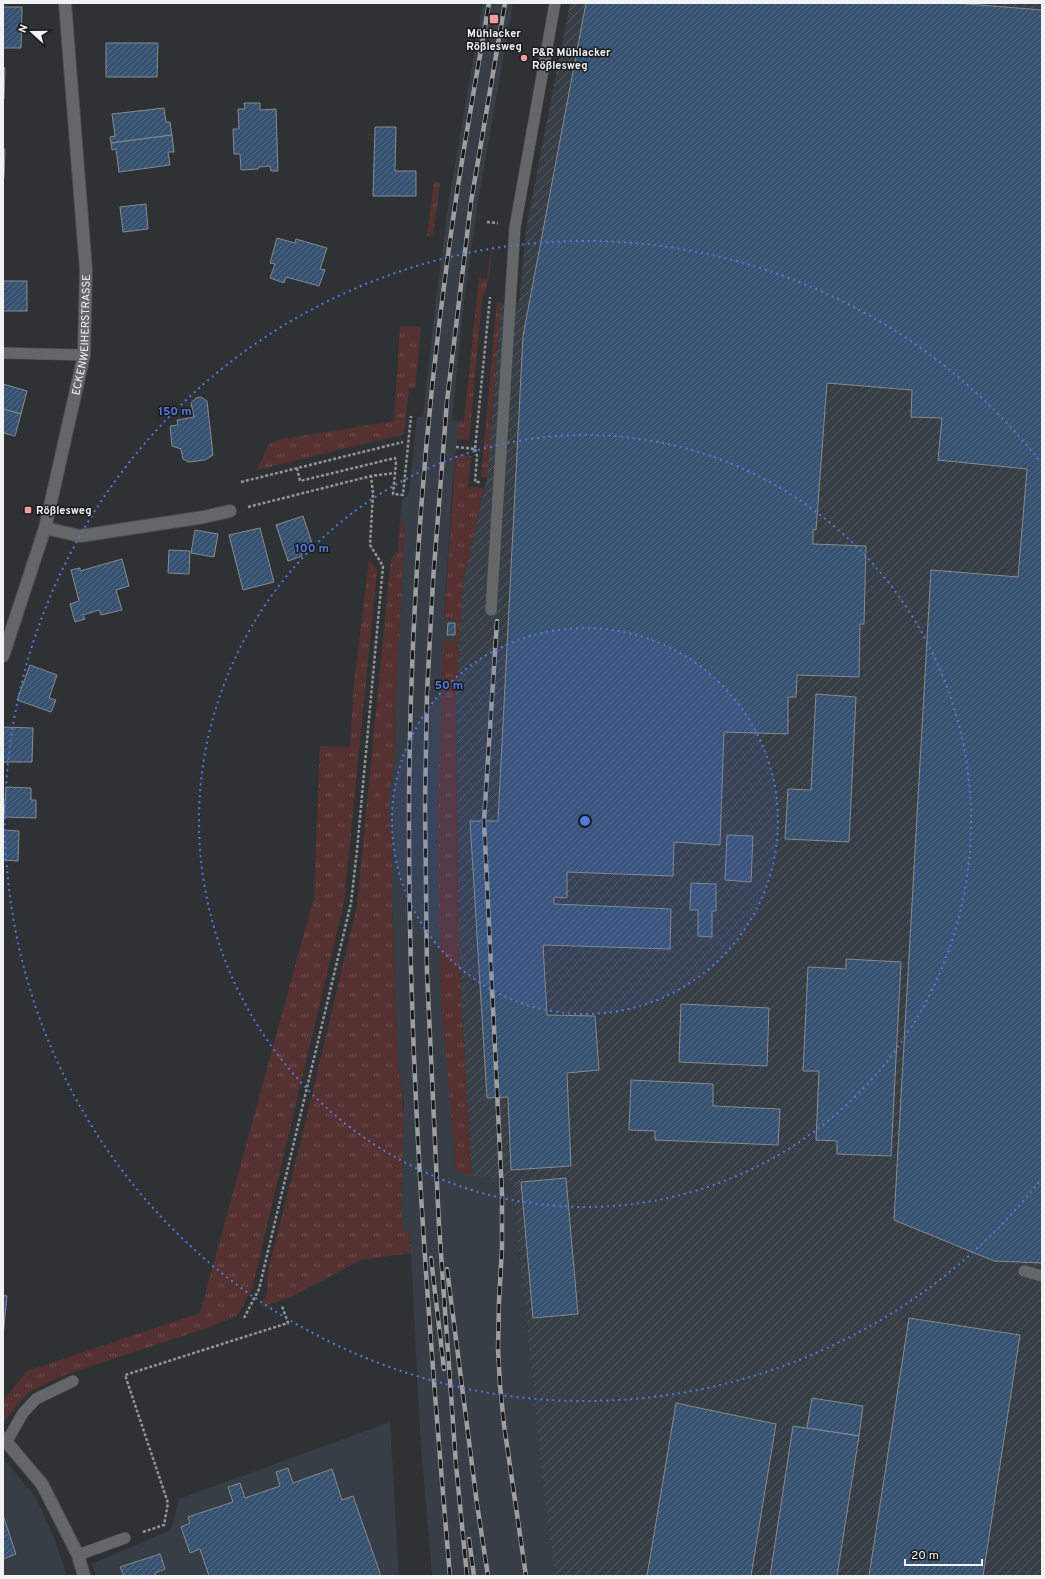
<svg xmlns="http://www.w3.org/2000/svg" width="1045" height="1579" font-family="Overpass,sans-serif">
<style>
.built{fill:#373e46}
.industrial{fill:url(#industrial-furrows)}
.grass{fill:url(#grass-tufts)}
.building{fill:url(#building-hatch);stroke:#878a8e}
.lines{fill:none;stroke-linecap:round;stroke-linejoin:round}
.lane-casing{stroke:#4b4e51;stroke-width:12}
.street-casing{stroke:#4b4e51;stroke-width:14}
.path{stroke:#929597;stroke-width:2.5;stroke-dasharray:3 2;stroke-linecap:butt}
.lane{stroke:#63676a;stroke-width:11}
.street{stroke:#63676a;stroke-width:12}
.rail-casing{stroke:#9c9ea1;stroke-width:4.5}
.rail{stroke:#181a1b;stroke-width:3;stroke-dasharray:9;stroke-linecap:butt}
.ring{fill:none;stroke:#5277df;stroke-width:2;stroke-dasharray:2 4}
.poi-dot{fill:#f59b9b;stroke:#181a1b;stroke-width:1.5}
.labels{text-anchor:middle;stroke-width:3;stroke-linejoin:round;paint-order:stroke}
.poi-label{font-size:11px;font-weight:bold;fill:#f0f2f4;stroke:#181a1b;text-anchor:start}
.street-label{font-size:11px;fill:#f0f2f4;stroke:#181a1b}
.centre{fill:#5277df;stroke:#181a1b;stroke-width:2}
.ring-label{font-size:12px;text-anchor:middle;font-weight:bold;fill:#5277df;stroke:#181a1b;stroke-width:3;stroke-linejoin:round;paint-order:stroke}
</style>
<defs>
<pattern id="industrial-furrows" width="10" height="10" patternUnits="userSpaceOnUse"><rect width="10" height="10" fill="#373e46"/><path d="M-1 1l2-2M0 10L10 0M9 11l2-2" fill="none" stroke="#545a61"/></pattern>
<pattern id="grass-tufts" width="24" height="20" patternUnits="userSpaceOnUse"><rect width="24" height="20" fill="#563131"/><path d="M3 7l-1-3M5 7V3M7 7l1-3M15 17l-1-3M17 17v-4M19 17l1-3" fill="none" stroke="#6f4f4f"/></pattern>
<pattern id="building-hatch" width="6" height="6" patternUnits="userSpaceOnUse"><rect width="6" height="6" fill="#375170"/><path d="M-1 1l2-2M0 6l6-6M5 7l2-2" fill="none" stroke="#546a85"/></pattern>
</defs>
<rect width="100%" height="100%" fill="#2f3235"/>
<g class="built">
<polygon points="483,3 513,3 478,202 464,302 452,420 459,421 452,490 444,619 456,620 455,643 443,642 456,1170 472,1176 512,1181 543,1488 555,1576 432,1576 420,1433 410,1235 403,1229 401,1200 404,1103 398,1064 392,904 392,835 389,815 389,795 395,757 396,693 405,525 400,519 402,500 409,493 417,417 423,417 436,299 449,199"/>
<polygon points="390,1422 399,1576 96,1576 92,1564 171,1530 179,1499"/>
<polygon points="3,1460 10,1466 37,1500 53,1535 67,1576 3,1576"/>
</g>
<polygon class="industrial" points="570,3 1042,3 1042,1576 555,1576 543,1488 512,1181 472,1176 461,1000 458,905 456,697 463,581 487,477 501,303 519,303 526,229"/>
<g class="grass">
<polygon points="434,182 440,183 433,236 427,236"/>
<polygon points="492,241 493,241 489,279 482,300 469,440 457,439 459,421 464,421 479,278 487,279"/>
<polygon points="497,301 501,303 487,477 481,477"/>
<polygon points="400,326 421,327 415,388 409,388 404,434 257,470 269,444 282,439 394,421"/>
<polygon points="456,454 471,456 468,487 484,488 463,581 456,697 458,905 461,1000 472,1176 456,1170 441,1001 439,903 438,805 443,642 455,642 456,620 444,619"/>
<polygon points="400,519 405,525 396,693 395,757 389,795 389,815 392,835 392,904 398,1064 401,1084 404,1119 401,1200 403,1229 410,1235 411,1253 361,1260 291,1297 261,1307 267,1291 268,1271 303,1133 357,906 390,568 392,556 398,552"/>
<polygon points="369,560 377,570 344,902 252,1288 238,1315 213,1326 64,1375 29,1392 16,1406 4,1422 3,1421 3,1401 27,1371 200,1313 314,897 320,746 350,747 354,684"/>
</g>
<g class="building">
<polygon points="586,3 955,3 1042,10 1042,1263 994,1261 894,1220 931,570 1018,577 1027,469 938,460 942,418 911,417 912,390 827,383 816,530 813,529 813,544 866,546 864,624 860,624 859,677 797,675 796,697 788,697 788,734 724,732 720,845 674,842 673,876 567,872 567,898 554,897 554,904 671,909 670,949 543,945 547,1015 595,1016 599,1070 567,1073 571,1166 511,1170 508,1097 487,1098 470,821 498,821 523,336"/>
<polygon points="3,7 22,7 21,48 3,48"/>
<polygon points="106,43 158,43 157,77 106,77"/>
<polygon points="3,68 5,68 4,99 3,99"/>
<polygon points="244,103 260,103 260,110 276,109 278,171 271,171 270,166 259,167 258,169 241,170 240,154 234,154 233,129 239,129 238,109 245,109"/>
<polygon points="164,108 166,122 170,122 172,135 111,143 110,137 115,136 112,114"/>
<polygon points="375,127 396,127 395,171 416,171 416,196 373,196"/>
<polygon points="172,135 174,152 168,152 170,165 119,172 116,149 112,150 111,143"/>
<polygon points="3,149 5,149 4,178 3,178"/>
<polygon points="146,204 148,229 123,232 120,207"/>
<polygon points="277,238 295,243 296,239 327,248 320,269 325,270 319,286 286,277 284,283 270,278 275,264 270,263"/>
<rect x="3" y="281" width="24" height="30"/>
<polygon points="3,384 27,391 21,414 3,409"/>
<polygon points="201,397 207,401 213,455 205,460 189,462 183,459 181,449 172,446 170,426 178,425 177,420 194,417 191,403 196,398"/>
<polygon points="3,409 21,414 15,436 3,433"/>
<polygon points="303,516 313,546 301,550 302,556 288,561 276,525"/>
<polygon points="260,528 274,582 243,590 229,535"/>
<polygon points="195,530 218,534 214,557 191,553"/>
<polygon points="169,550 190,551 189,574 168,573"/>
<polygon points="122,559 129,586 116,590 122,610 101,615 99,610 83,615 85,619 75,622 70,604 79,601 71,570 80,568 80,571"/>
<polygon points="448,623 455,623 455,635 447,635"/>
<polygon points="30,665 57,675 49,698 56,700 51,712 17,700"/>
<polygon points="816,694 856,697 849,842 785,839 788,789 811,790"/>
<polygon points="3,727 33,728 32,762 3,762"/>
<polygon points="6,787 31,788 31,800 36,800 36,818 4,817"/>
<polygon points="3,830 19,831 18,861 3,860"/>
<polygon points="727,835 753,836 751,882 725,880"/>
<polygon points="691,883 716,884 716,911 712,911 712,937 698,936 698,910 690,910"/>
<polygon points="846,959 901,962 891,1156 837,1154 837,1141 816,1140 819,1071 803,1071 808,967 846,969"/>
<polygon points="681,1004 769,1008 767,1066 679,1062"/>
<polygon points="631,1080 713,1084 713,1106 780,1109 778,1145 655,1140 655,1131 629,1130"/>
<polygon points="566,1178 578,1314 533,1318 521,1182"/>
<polygon points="3,1295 7,1296 3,1336"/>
<polygon points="909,1318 1020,1335 983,1576 869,1576"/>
<polygon points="812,1398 863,1406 859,1436 807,1428"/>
<polygon points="676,1403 776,1424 751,1576 647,1576"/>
<polygon points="793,1426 859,1436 837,1576 770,1576"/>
<polygon points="288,1468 293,1483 332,1469 342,1500 353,1496 381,1576 209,1576 200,1549 190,1553 181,1527 190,1523 188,1517 233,1502 228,1487 240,1483 245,1498 280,1486 276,1472"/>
<polygon points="3,1515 16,1554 3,1559"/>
<polygon points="160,1554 165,1569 155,1573 156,1576 124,1576 120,1567"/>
</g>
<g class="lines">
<defs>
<g id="lane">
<polyline points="3,353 84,355"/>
<polyline points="491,610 515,227 555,3"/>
<polyline points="1024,1271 1042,1276"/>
<polyline points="7,1441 23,1413 36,1399 73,1381"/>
<polyline points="78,1555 125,1538"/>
</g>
<g id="street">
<polyline points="45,528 80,536 204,517 230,511"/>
<path id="s1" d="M3 656 45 528 84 355 86 270 65 3"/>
<polyline points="3,1438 42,1484 78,1555 84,1576"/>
</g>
</defs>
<use href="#lane" class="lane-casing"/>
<use href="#street" class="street-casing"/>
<g class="path">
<polyline points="487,222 498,223"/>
<polyline points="456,447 475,449 490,297"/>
<polyline points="475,449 477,456 475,482 481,482"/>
<polyline points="297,468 300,481 395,458 396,463 393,494 403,495 411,416"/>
<polyline points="241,482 403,442"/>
<polyline points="248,507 371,476 395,473"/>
<polyline points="244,1318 259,1289 351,903 357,850 383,566 370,545 373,493 371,476"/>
<polyline points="143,1532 164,1525 168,1503 125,1375 288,1323 282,1306"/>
</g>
<use href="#lane" class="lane"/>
<use href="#street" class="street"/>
<defs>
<g id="rail">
<polyline points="497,621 484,821 502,1194 502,1248 499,1301 498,1349 500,1385 504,1425 526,1576"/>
<polyline points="431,1258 444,1369"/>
<polyline points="447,1269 477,1504 488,1576"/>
<polyline points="469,1539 474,1576"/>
<path d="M450 1576C428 1321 408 1064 409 807 410 604 426 400 456 199 466 133 478 68 489 3"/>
<polyline points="467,1576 456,1465 439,1226 427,973 425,805 427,693 433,581 447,401 471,202 505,3"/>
</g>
</defs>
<use href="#rail" class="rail-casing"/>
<use href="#rail" class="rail"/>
</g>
<circle cx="585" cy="821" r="193" fill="#5277df" fill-opacity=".12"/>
<g class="ring">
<circle cx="585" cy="821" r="193"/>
<circle cx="585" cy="821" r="386"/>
<path d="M1039 1182A580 580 0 1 1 1039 460"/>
</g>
<g class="poi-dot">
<rect x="489" y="14" width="10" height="10" rx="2"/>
<circle cx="524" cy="58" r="4"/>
<rect x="24" y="506" width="8" height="8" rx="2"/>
</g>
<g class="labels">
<g class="poi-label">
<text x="494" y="37" text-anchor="middle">Mühlacker<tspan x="494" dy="13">Rößlesweg</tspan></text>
<text x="532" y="56">P&amp;R Mühlacker<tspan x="532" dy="13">Rößlesweg</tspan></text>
<text x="36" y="514">Rößlesweg</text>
</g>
<g class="street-label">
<text dy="4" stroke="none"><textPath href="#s1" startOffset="332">ECKENWEIHERSTRASSE</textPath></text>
</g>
</g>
<circle cx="585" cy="821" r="6" class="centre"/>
<g class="ring-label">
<text x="175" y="415">150 m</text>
<text x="312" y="552">100 m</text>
<text x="449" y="689">50 m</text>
</g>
<rect width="1045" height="1579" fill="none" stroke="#f0f2f4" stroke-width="8"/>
<g transform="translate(32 32) rotate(291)" stroke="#181a1b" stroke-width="3" paint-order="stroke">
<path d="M0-3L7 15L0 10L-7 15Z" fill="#f0f2f4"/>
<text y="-6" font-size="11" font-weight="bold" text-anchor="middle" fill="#f0f2f4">N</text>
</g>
<path d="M905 1559v6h77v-6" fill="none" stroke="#f0f2f4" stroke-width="2"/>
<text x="911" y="1559" font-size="12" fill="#f0f2f4" stroke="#181a1b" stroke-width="3" paint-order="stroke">20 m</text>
</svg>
